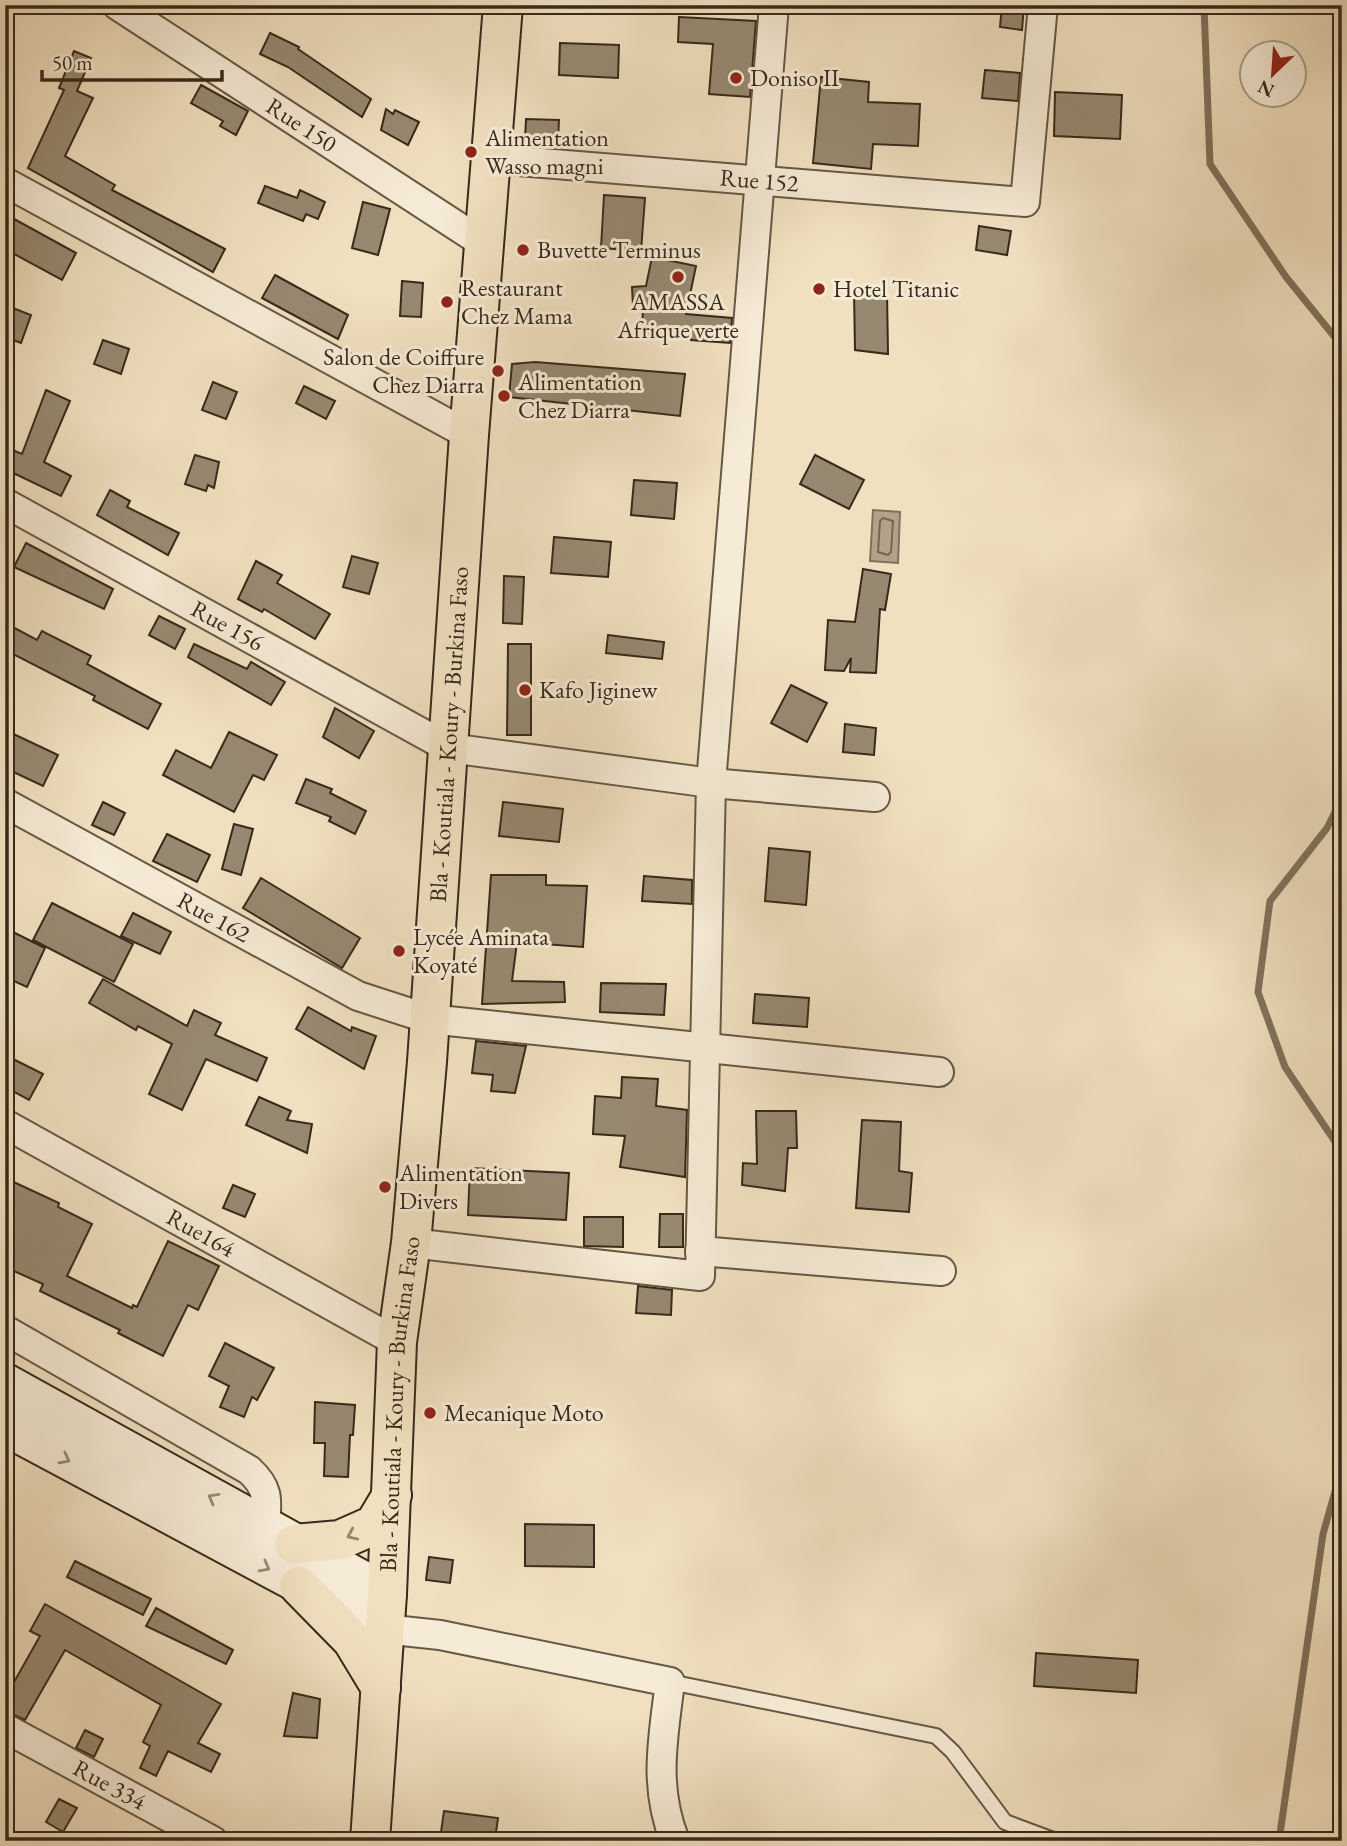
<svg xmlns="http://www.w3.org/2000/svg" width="1347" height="1846" font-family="'EB Garamond',serif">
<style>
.water{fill:#b1a288;stroke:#80725c;stroke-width:2}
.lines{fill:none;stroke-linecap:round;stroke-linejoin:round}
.shore{stroke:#746652;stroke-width:2}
.stream{stroke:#80725c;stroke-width:7}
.building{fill:#978971;stroke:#362a1b;stroke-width:2}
.service-casing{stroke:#655844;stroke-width:18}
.minor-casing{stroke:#655844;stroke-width:32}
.secondary-casing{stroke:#362a1b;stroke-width:42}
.primary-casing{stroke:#362a1b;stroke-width:42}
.service{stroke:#f6ebd6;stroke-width:14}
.minor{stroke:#f6ebd6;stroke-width:28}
.secondary{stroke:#f6ebd6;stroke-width:38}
.primary{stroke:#f1e0c0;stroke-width:38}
.oneway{stroke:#968a78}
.oneway2{stroke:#94856e}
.poi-dot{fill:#8f2418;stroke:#f6ebd6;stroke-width:2.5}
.labels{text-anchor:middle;stroke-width:6;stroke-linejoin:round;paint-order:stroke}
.poi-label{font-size:24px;fill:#362a1b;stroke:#f6ebd6;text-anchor:start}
.street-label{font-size:24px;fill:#362a1b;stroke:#f6ebd6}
</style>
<rect width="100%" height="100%" fill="#f1e0c0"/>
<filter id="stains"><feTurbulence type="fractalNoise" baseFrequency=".00286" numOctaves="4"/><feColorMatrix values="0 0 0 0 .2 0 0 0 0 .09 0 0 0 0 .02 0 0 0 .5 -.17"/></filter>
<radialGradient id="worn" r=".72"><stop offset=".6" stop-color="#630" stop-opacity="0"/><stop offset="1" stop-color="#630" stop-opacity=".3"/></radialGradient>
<polygon class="water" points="873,510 900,512 898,563 870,561"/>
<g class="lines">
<polygon class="shore" points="883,518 893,521 891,552 888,555 878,552 880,521"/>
<g class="stream">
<polyline points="1204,5 1210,164 1286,277 1342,346"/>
<polyline points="1342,798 1327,828 1270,901 1258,992 1285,1067 1342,1152"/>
<polyline points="1279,1841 1323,1534 1342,1467"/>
</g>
</g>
<g class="building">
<polygon points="1002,5 1024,5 1022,30 1000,27"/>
<polygon points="679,17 756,21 750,97 709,94 713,44 678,42"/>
<polygon points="270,33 299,47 298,49 371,99 362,117 288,67 260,54"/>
<polygon points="560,43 619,45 618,78 559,75"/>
<polygon points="74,51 91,58 77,91 93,98 65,156 115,185 112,190 225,249 213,272 28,168 64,90 59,88"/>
<polygon points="985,70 1020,73 1018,101 982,98"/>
<polygon points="821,77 869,82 868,102 920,104 918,146 873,144 871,169 813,163"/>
<polygon points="201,85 248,111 236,135 220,126 223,121 191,103"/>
<polygon points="1055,92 1122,95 1120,139 1054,136"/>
<polygon points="386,109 393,114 395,110 419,122 408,145 381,130"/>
<polygon points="526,119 559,120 558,141 525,140"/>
<polygon points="265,186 297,198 300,190 325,202 318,219 306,214 303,221 258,203"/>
<polygon points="604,195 645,198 641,251 601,248"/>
<polygon points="363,202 390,209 378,255 352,248"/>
<polygon points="5,214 76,253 62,280 5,249"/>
<polygon points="979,226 1011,231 1007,255 976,250"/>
<polygon points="652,257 696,266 686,314 732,318 730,343 691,340 691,335 642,333 643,306 633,306 632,287 646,286"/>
<polygon points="275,275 348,315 338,339 262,298"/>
<polygon points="402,281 423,283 421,317 400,316"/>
<polygon points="854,291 887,291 888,354 855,350"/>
<polygon points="5,305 31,315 21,343 5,337"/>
<polygon points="103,340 129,349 121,374 94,364"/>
<polygon points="535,362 685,374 680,416 509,397 512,364"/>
<polygon points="213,382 237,392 226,419 202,410"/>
<polygon points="304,386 335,401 326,419 296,403"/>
<polygon points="46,390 70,401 44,462 71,476 61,496 5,469 5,447 22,454"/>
<polygon points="195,455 219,462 214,488 208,485 206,491 185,484"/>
<polygon points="815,455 864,480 849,509 800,484"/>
<polygon points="634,480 677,483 674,519 631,515"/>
<polygon points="110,490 130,501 127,507 179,533 168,555 97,515"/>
<polygon points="554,537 611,542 608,577 551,573"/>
<polygon points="26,543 113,589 104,609 14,567"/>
<polygon points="352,556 378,563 369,594 343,587"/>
<polygon points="256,561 282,575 277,583 330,614 315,639 264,609 262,612 238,599"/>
<polygon points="863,569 891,574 885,610 880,609 876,673 850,672 851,658 844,671 825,670 828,620 855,622"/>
<polygon points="504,576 524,577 522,624 503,623"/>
<polygon points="159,616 185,629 175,649 149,635"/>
<polygon points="5,623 37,640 42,631 91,656 87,664 161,704 148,729 93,700 95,696 5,650"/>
<polygon points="608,635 664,642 662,659 606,653"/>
<polygon points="194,644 247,669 251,662 285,682 271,705 188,657"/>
<polygon points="508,644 531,644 531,735 507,735"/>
<polygon points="791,685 827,703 807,742 771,723"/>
<polygon points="335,708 374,731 359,758 323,737"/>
<polygon points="845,724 876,728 874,755 843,752"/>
<polygon points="5,730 58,755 43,786 5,768"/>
<polygon points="229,732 277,755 264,780 253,775 234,812 163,775 176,750 211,768"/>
<polygon points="306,779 332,789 330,793 366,811 355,834 329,821 331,817 296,803"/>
<polygon points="103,802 125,813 114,835 92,825"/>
<polygon points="503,802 563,809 559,842 499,836"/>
<polygon points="234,824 253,829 241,875 222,869"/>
<polygon points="167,834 210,855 197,882 153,861"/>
<polygon points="769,848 810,852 806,905 765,901"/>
<polygon points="491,875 546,875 546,885 587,886 583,947 517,942 512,981 564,982 565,1002 482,1004"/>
<polygon points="644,876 692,880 692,904 642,901"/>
<polygon points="261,878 360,938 342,968 243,908"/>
<polygon points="52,903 133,944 114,982 33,940"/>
<polygon points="133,913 171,932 160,954 121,936"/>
<polygon points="5,928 45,948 27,987 5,977"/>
<polygon points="103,979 187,1026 194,1010 221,1023 215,1035 267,1058 257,1081 206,1059 182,1110 149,1094 172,1044 138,1026 136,1030 89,1003"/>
<polygon points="601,983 666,984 664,1015 600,1012"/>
<polygon points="755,994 809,998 807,1027 753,1023"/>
<polygon points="308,1007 351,1031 352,1027 376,1036 364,1069 296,1029"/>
<polygon points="476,1041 526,1046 515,1093 491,1091 493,1075 472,1073"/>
<polygon points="15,1060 43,1074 29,1100 5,1087 5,1078"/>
<polygon points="622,1077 658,1079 656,1106 687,1110 685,1177 620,1167 625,1136 593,1134 595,1096 621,1098"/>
<polygon points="259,1097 291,1111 287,1120 312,1124 307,1153 246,1125"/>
<polygon points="756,1111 796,1111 797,1148 788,1148 785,1191 742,1185 743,1163 757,1164"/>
<polygon points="862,1120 901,1122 899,1171 912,1173 909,1212 856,1208"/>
<polygon points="470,1168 569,1173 566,1220 468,1215"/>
<polygon points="5,1178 59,1203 58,1207 92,1224 67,1276 132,1308 133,1305 137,1307 168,1241 219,1266 198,1310 188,1305 163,1356 118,1333 120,1330 40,1291 43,1284 5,1267"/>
<polygon points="233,1185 255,1194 245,1217 223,1208"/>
<polygon points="660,1214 683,1214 683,1247 659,1247"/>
<polygon points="584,1217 623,1217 623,1247 584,1246"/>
<polygon points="638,1286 672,1290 671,1315 636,1313"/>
<polygon points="225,1343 274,1368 257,1400 252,1397 244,1417 220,1407 229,1386 209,1376"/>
<polygon points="315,1402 355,1405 353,1435 350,1435 348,1477 324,1476 325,1443 314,1443"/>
<polygon points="525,1524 594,1525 594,1567 525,1566"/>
<polygon points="429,1557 453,1560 450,1583 426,1580"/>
<polygon points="75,1561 151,1599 143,1615 67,1577"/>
<polygon points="45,1604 221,1704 198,1743 220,1754 211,1772 168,1751 156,1776 140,1768 150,1746 143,1742 161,1705 65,1650 25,1720 5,1711 5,1698 40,1636 30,1631"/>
<polygon points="156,1608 233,1650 226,1664 146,1626"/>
<polygon points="1036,1653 1138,1660 1136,1693 1034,1686"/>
<polygon points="293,1693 320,1699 317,1738 284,1736"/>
<polygon points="85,1730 103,1739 94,1757 76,1748"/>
<polygon points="59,1799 77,1808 63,1832 46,1822"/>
<polygon points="444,1811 498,1818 495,1840 441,1832"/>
</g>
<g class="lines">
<defs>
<polyline id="service" points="670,1682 936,1736 953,1752 1005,1822 1056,1841"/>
<g id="minor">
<path id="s1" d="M117 5 486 245"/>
<path id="s2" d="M492 159 1025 202 1043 5"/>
<polyline points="5,182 469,435"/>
<path id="s3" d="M5 503 449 748 711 783 875 797"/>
<path id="s4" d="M5 803 358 996 429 1019 939 1072"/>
<path id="s5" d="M5 1124 397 1342"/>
<polyline points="411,1243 700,1276 711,783 774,5"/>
<polyline points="700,1251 941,1271"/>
<path d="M5 1330 249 1470C270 1489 267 1501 265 1528"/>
<path d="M384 1629 440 1635 670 1682C663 1739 653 1786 675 1841"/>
<path id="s6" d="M5 1728 213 1841"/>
</g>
<g id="secondary">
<polyline points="5,1383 387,1594"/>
<polyline points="5,1426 384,1629"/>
</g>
<g id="primary">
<polyline points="294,1544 340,1540 374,1525 392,1495"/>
<polyline points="299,1586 352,1640 381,1688"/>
<path id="s7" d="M370 1841 387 1594 397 1342 411 1243 427 1062 469 435 503 5"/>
</g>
</defs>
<use href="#service" class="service-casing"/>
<use href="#minor" class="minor-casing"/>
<use href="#secondary" class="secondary-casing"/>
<use href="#primary" class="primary-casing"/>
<use href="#service" class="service"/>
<use href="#minor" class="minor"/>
<use href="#secondary" class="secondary"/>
<use href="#primary" class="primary"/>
</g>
<defs><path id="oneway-chevron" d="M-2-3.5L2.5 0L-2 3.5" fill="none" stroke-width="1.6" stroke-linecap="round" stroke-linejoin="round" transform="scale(1.75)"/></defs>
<g class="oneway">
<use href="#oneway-chevron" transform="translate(65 1459) rotate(28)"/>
<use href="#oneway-chevron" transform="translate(213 1498) rotate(-151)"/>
<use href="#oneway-chevron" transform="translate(265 1567) rotate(28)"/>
</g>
<use class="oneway2" href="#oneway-chevron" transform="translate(352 1535) rotate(156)"/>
<g class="poi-dot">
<circle cx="736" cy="78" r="7"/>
<circle cx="471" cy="152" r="7"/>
<circle cx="523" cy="250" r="7"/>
<circle cx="678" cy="277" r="7"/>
<circle cx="819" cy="289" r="7"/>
<circle cx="447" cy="302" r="7"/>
<circle cx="498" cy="371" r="7"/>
<circle cx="504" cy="396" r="7"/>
<circle cx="525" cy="690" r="7"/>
<circle cx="399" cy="951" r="7"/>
<circle cx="385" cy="1187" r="7"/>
<circle cx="430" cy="1413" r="7"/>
</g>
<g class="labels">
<g class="poi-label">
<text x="750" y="86">Doniso II</text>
<text x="485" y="146">Alimentation<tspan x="485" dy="28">Wasso magni</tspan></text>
<text x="537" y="258">Buvette Terminus</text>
<text x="461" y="296">Restaurant<tspan x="461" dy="28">Chez Mama</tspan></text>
<text x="833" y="297">Hotel Titanic</text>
<text x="678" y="310" text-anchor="middle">AMASSA<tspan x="678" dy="28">Afrique verte</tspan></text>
<text x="484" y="365" text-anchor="end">Salon de Coiffure<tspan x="484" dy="28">Chez Diarra</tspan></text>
<text x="518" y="390">Alimentation<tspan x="518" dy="28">Chez Diarra</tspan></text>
<text x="539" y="698">Kafo Jiginew</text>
<text x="413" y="945">Lycée Aminata<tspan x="413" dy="28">Koyaté</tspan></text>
<text x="399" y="1181">Alimentation<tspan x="399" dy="28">Divers</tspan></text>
<text x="444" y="1421">Mecanique Moto</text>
</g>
<g class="street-label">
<text dy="8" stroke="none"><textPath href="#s1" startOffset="220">Rue 150</textPath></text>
<text dy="8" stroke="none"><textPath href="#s2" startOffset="268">Rue 152</textPath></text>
<text dy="8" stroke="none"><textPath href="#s3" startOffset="254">Rue 156</textPath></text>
<text dy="8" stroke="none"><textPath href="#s7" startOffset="1110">Bla - Koutiala - Koury - Burkina Faso</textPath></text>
<text dy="8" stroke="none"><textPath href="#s4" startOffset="238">Rue 162</textPath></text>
<text dy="8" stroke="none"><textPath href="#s5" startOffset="224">Rue164</textPath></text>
<text dy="8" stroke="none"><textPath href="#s7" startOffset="438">Bla - Koutiala - Koury - Burkina Faso</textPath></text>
<text dy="8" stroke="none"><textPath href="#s6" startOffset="119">Rue 334</textPath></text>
</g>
</g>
<rect width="1347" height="1846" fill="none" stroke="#f1e0c0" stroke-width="28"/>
<rect x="7" y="7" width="1333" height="1832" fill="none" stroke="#362a1b" stroke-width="3.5"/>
<rect x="14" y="14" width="1319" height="1818" fill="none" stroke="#362a1b" stroke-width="2"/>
<g transform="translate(1273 74) rotate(205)"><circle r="33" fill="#f6ebd6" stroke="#a99e8b" stroke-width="2"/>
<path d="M0-5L12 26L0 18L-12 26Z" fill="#8f2418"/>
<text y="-10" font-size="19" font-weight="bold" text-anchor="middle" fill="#362a1b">N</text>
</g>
<path d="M42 70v10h180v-10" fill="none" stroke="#362a1b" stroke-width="3.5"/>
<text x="52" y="70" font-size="21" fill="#362a1b" stroke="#f6ebd6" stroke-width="5" paint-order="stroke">50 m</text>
<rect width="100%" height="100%" filter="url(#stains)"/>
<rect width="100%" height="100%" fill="url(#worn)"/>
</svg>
